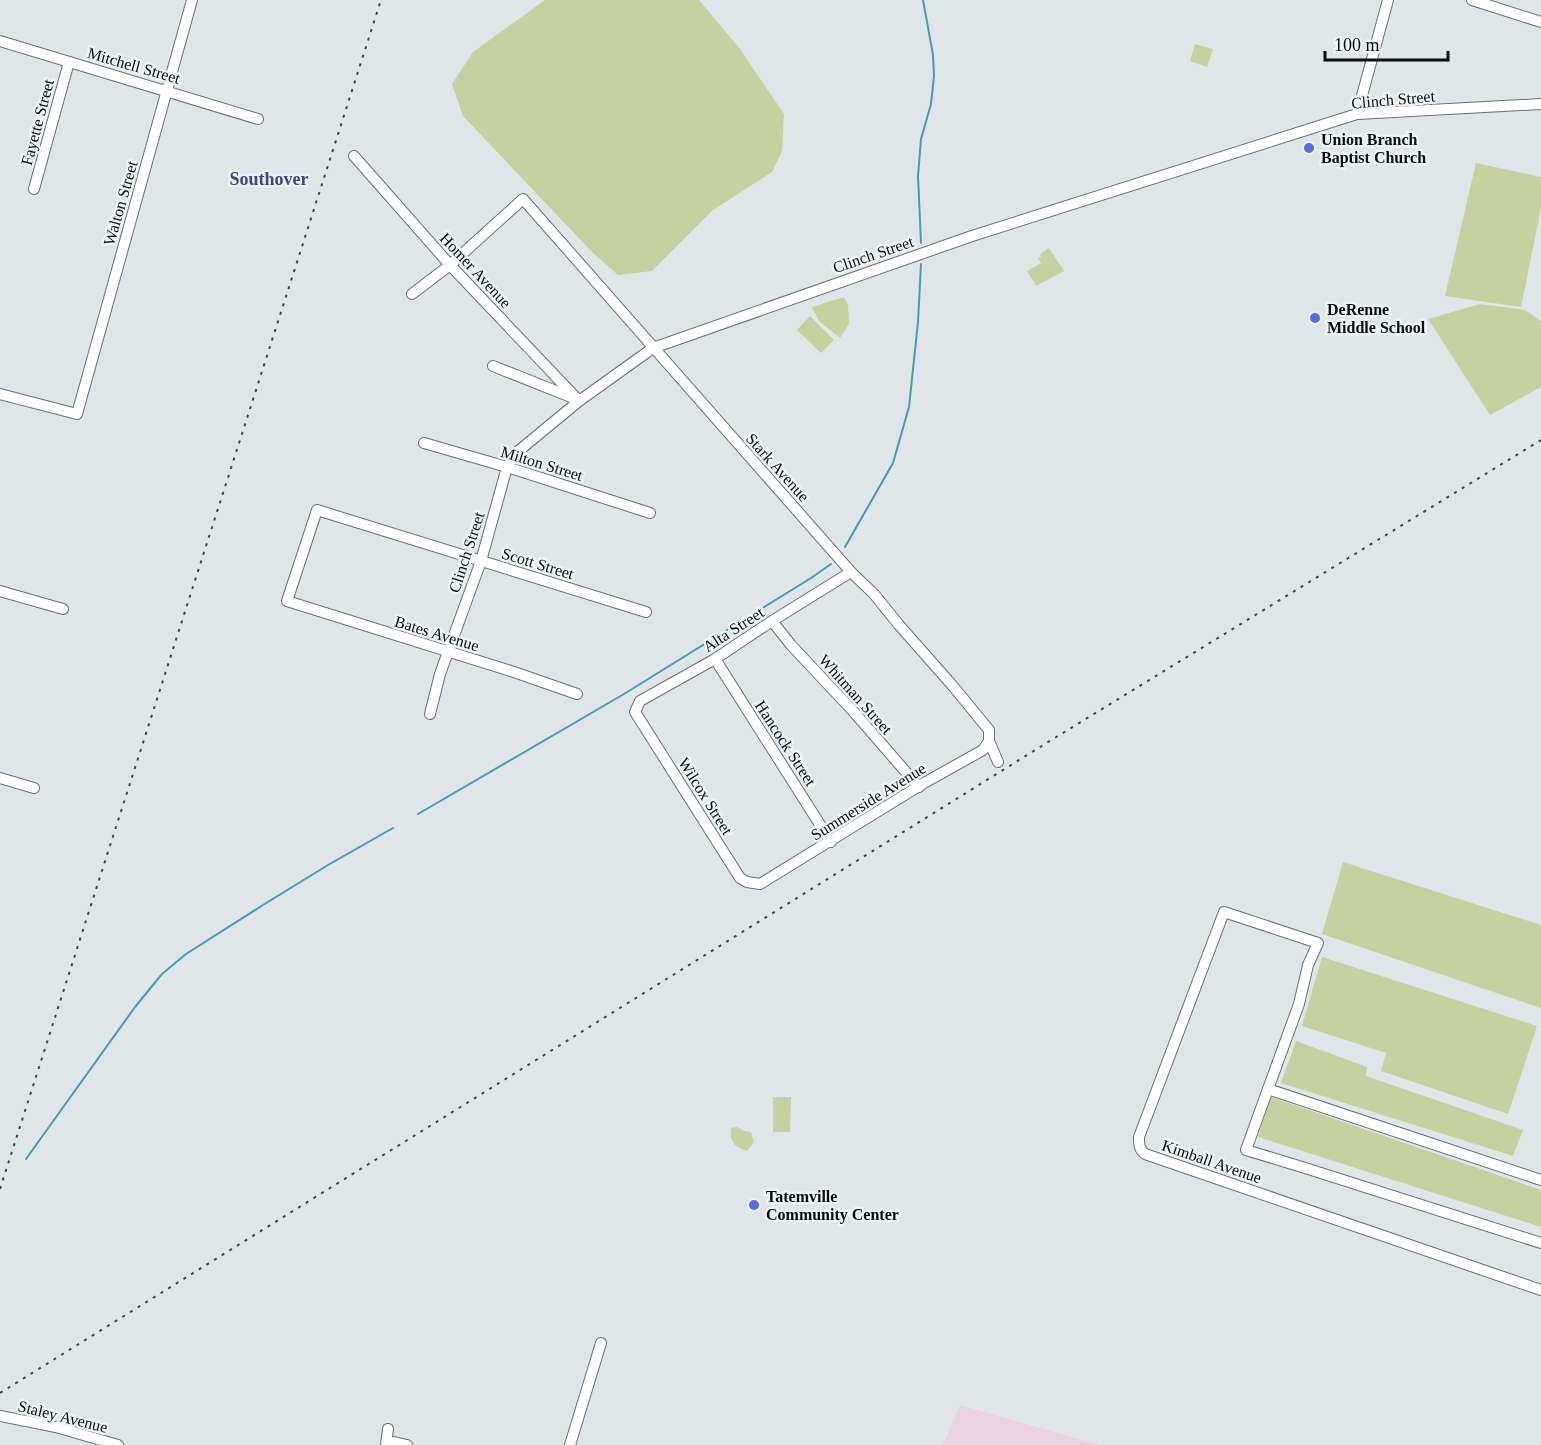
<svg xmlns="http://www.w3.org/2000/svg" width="1541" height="1445" font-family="Georgia,serif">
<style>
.commercial{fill:#e9d3e0}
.green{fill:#c7d19f}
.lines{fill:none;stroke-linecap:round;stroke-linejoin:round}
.stream{stroke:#449fb2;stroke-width:2}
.minor-casing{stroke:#6c7073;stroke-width:12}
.minor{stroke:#fff;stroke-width:10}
.rail{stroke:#444748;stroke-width:2;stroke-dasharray:3 6;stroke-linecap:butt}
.poi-dot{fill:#586de3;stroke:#edf2f6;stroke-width:2}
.labels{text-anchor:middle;stroke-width:5;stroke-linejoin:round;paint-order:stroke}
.street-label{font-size:16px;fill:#0b0d0e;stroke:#edf2f6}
.poi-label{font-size:16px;font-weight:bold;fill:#0b0d0e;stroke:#edf2f6;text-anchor:start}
.neighbourhood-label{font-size:18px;font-weight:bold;fill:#3b4883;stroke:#edf2f6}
</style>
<rect width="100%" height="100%" fill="#e0e5e8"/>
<polygon class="commercial" points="960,1405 1099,1445 943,1445"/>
<g class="green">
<polygon points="545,0 699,0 740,49 784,114 782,151 772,172 713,210 652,271 618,275 593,253 463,116 452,84 473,52"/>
<polygon points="1195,44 1213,49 1207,67 1190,61"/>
<polygon points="1476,163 1541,177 1541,208 1521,307 1445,296"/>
<polygon points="1049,248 1064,271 1036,286 1027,271 1041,263 1038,258 1041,257 1040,254"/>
<polygon points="844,297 848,305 849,324 840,338 819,321 812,307"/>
<polygon points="1480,304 1525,310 1541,321 1541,387 1490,415 1428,319"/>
<polygon points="810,316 834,340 821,353 797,330"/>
<polygon points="1343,862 1541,925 1541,1008 1322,934"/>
<polygon points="1322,957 1537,1026 1508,1114 1381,1071 1386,1053 1302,1026"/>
<polygon points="1296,1041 1367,1067 1366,1076 1523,1130 1513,1156 1281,1083"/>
<polygon points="773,1097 791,1097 790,1132 773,1132"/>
<polygon points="1271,1097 1541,1190 1541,1227 1258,1137"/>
<path d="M737 1127 744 1131 751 1132 754 1142 747 1151C734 1146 730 1143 731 1128Z"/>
</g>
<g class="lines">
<g class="stream">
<polyline points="921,243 918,176 921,139 931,104 934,76 933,55 923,0"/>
<polyline points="845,547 893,463 909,407 918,322 921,264"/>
<polyline points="418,814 624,694 811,578 831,564"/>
<polyline points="26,1159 135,1007 162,974 186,954 263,905 328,865 393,828"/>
</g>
<defs>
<g id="minor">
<polyline points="1472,0 1541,22"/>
<polyline points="0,41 258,119"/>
<polyline points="1357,114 1388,0"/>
<polyline points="354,156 450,265 579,401"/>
<polyline points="34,189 69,62"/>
<polyline points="412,294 450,265 523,199 851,572 874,594 899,625 952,685 989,730 989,741 998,762"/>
<polyline points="493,366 576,399"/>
<polyline points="0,394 77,414 192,0"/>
<polyline points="424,443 507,467 650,513"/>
<polyline points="851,572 772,621 715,659 640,701 635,712 740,878 747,882 760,884 924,783 983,750 989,741"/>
<polyline points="0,591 63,609"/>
<polyline points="772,621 791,645 853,711 919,787"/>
<polyline points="715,659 831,842"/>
<polyline points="577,694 514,672 287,601 317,510 646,612"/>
<polyline points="430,714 440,674 481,561 507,467 516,453 579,401 653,348 972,236 1357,114 1541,104"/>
<polyline points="0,778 34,788"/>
<polyline points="1268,1089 1246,1150 1302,1167 1541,1243"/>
<path d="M1541 1180 1268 1089 1299 1004 1308 965 1318 943 1224 912 1139 1137C1139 1145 1139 1149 1145 1154L1541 1290"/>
<polyline points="0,1416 56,1427 118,1445"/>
<polyline points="386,1445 388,1429"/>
<polyline points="387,1445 394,1442 407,1445"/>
<polyline points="570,1445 601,1343"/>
</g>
</defs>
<use href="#minor" class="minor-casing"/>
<use href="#minor" class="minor"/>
<g class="rail">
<polyline points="0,1189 381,0"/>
<polyline points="0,1393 1040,747 1541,440"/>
</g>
</g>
<g class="poi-dot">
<circle cx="1309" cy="148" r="6"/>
<circle cx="1315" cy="318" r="6"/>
<circle cx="754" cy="1205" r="6"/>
</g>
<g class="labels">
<g class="street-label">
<text transform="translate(134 65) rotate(16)" y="6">Mitchell Street</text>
<text transform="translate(1393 99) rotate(-5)" y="6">Clinch Street</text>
<text transform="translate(37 122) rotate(-75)" y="6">Fayette Street</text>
<text transform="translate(120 203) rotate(-74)" y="6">Walton Street</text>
<text transform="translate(873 254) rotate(-19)" y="6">Clinch Street</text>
<text transform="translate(476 270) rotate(47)" y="6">Homer Avenue</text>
<text transform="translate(542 463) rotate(17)" y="6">Milton Street</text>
<text transform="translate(778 467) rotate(48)" y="6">Stark Avenue</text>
<text transform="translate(466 552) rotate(-72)" y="6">Clinch Street</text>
<text transform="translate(538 563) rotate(17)" y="6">Scott Street</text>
<text transform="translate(733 629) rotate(-33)" y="6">Alta Street</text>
<text transform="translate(437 633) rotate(17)" y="6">Bates Avenue</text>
<text transform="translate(856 694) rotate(48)" y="6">Whitman Street</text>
<text transform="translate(786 743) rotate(57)" y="6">Hancock Street</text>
<text transform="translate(706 796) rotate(58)" y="6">Wilcox Street</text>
<text transform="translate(868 801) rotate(-32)" y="6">Summerside Avenue</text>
<text transform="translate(1212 1161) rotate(19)" y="6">Kimball Avenue</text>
<text transform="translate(63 1416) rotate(14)" y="6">Staley Avenue</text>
</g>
<g class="poi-label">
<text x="1321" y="145">Union Branch<tspan x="1321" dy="18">Baptist Church</tspan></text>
<text x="1327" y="315">DeRenne<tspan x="1327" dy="18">Middle School</tspan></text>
<text x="766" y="1202">Tatemville<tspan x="766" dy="18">Community Center</tspan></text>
</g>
<g class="neighbourhood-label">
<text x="269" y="185">Southover</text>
</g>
</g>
<path d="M1325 51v9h123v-9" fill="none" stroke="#0b0d0e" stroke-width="3"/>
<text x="1334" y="51" font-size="18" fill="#0b0d0e" stroke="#edf2f6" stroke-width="4.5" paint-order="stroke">100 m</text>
</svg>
